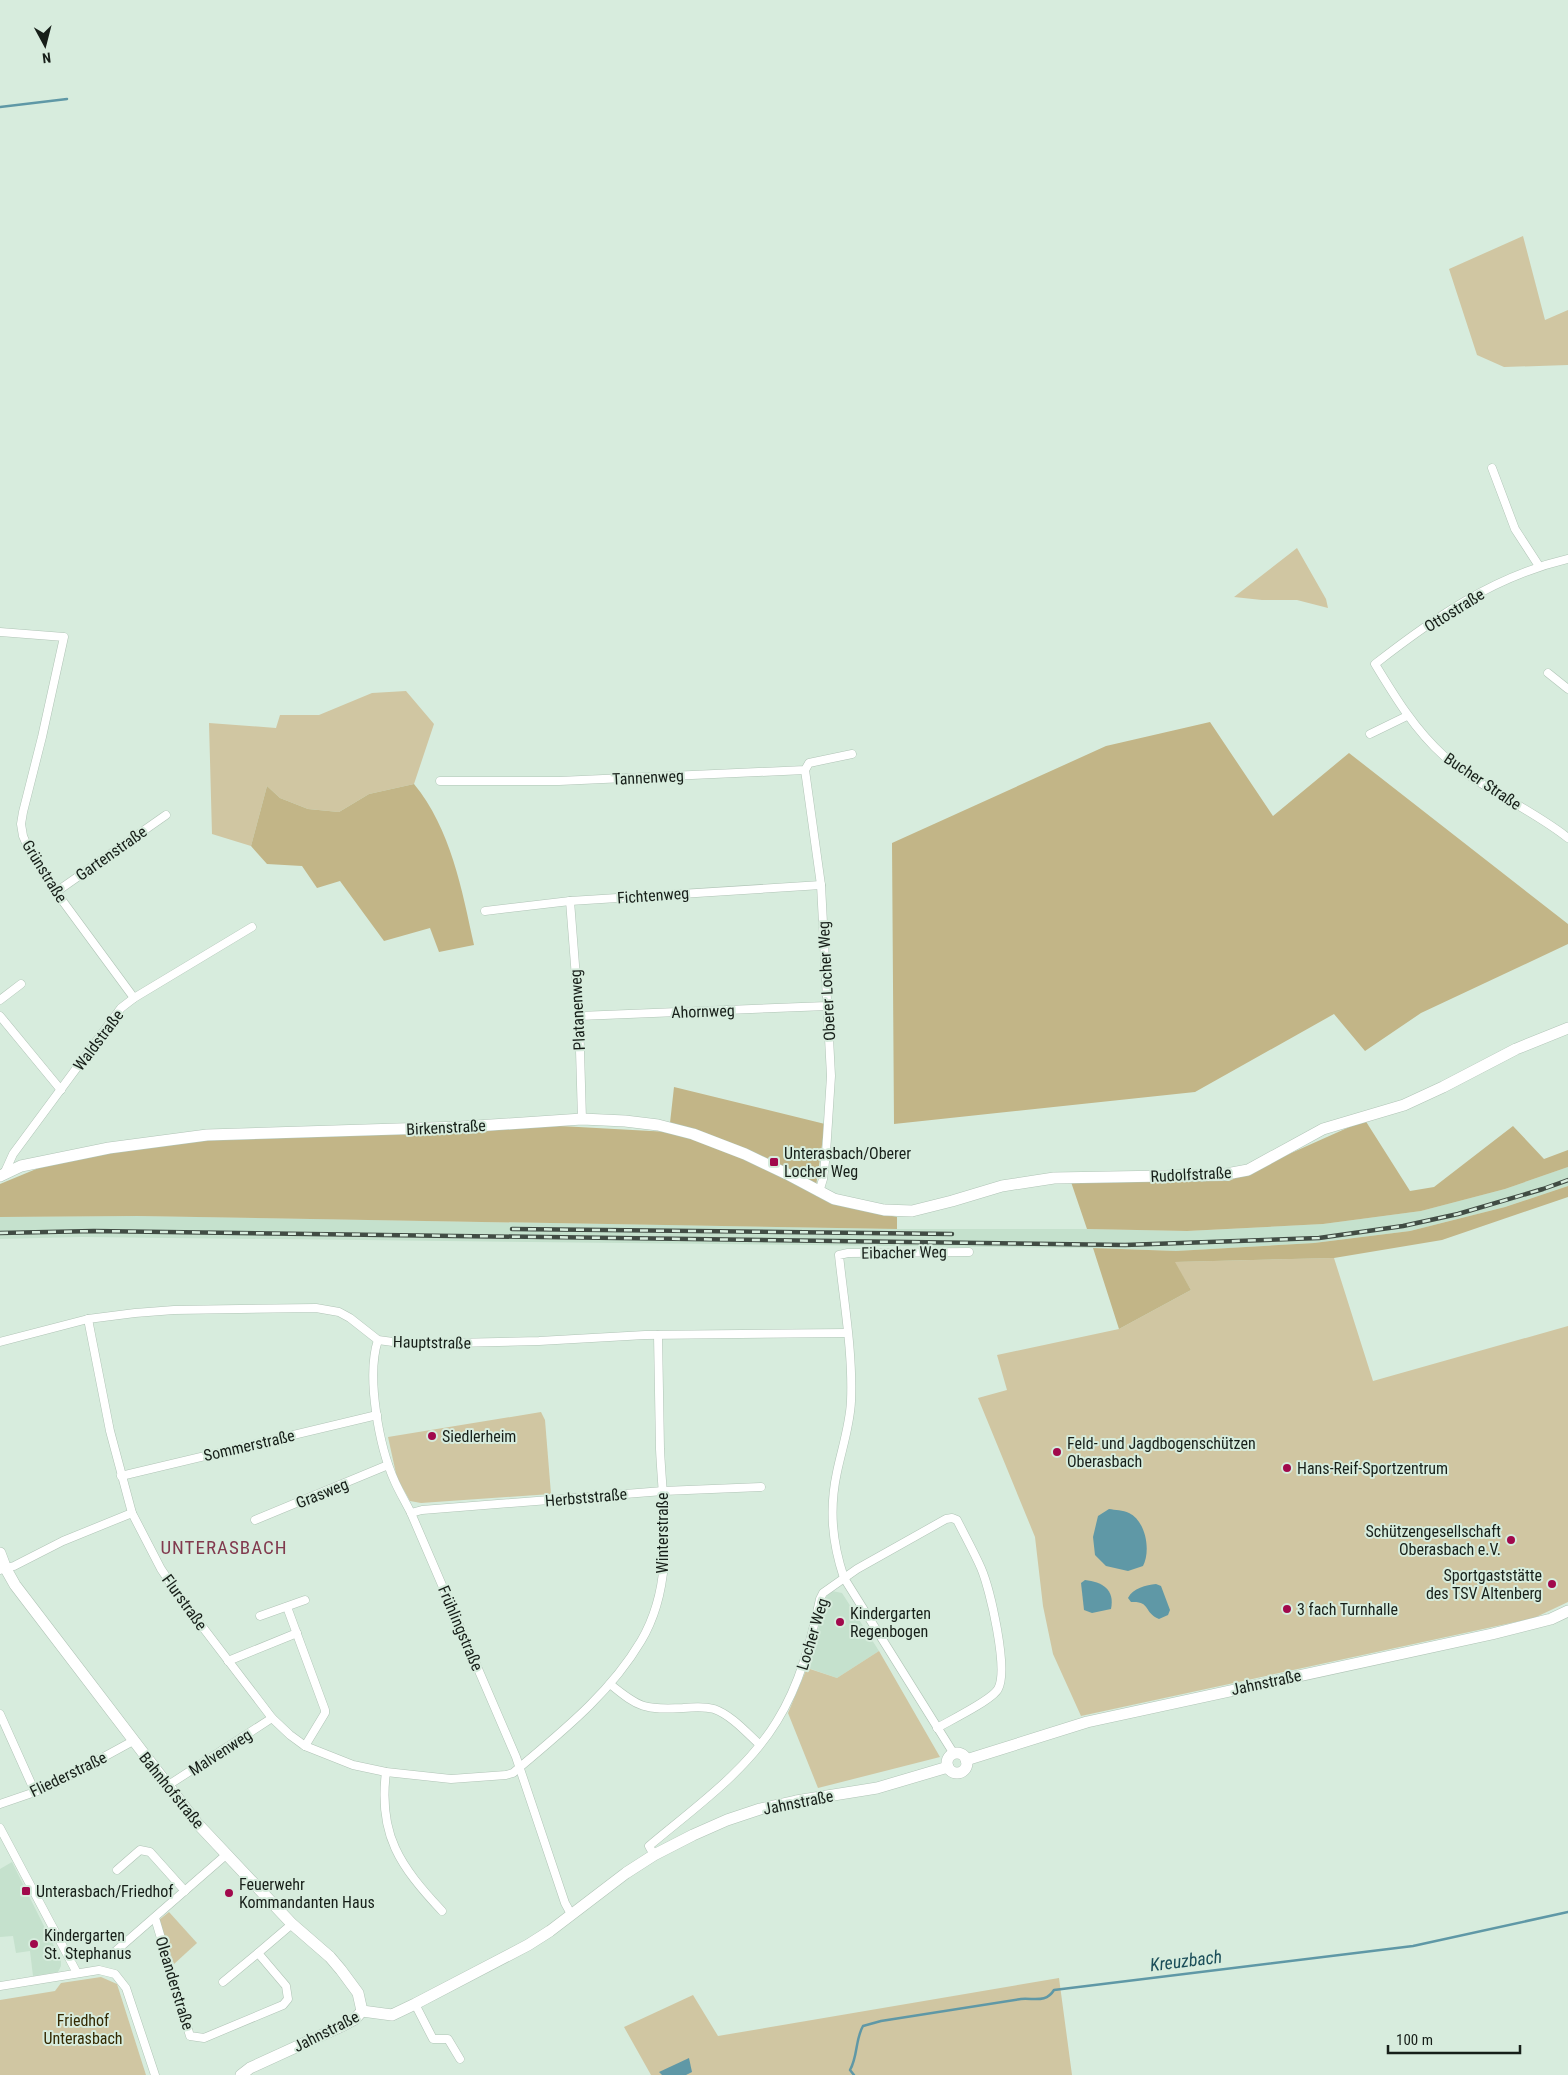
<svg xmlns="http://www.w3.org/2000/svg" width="1568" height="2075" font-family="'Roboto Condensed',sans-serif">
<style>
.built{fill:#c5e1cd}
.green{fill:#d0c6a2}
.forest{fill:#c2b587}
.water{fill:#5f98a6}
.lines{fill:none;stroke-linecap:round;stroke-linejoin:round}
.stream{stroke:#5f98a6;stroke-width:2.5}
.street-casing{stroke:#b0c4b6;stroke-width:9}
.secondary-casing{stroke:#b0c4b6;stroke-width:12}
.street{stroke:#fff;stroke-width:8}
.secondary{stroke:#fff;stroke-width:11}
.rail-casing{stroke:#414c44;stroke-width:4.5}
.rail{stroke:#d7ecdd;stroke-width:2.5;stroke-dasharray:8;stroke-linecap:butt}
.poi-dot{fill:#a1094c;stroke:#d7ecdd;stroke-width:2}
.labels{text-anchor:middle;stroke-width:4;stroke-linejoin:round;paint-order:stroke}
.street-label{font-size:16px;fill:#171f19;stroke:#d7ecdd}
.poi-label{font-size:16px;fill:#171f19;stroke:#d7ecdd;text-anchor:start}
.park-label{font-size:16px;fill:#332902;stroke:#d7ecdd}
.water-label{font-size:18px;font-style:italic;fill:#1b4e59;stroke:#d7ecdd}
.quarter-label{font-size:19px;letter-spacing:1px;fill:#813a4e;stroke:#d7ecdd}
</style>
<rect width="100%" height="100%" fill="#d7ecdd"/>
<g class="built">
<polygon points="1568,1167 1568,1186 1505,1207 1410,1231 1314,1243 1176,1251 1093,1248 82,1237 0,1239 0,1217 137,1216 897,1229 1087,1229 1187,1231 1323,1224 1421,1211 1505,1189"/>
<polygon points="832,1591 842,1593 879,1651 837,1678 808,1668 815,1646 824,1599"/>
<polygon points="12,1862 61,1960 61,1966 58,1972 33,1976 30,1951 16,1953 13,1936 0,1937 0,1869"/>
</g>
<g class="green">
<polygon points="1523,236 1545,320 1568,310 1568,365 1504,367 1477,355 1449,269"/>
<polygon points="1297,548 1326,599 1328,608 1297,600 1262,600 1234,597"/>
<polygon points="406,691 434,724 414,784 369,794 339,812 308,809 280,798 267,786 251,846 212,834 209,723 276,728 280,715 319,715 372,693"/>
<polygon points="1334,1258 1373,1381 1568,1326 1568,1602 1534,1618 1081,1716 1053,1654 1043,1606 1035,1537 978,1398 1007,1390 997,1355 1119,1329 1191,1290 1174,1262"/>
<polygon points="541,1412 545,1420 551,1494 421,1503 410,1501 397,1478 388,1437"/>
<polygon points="879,1651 940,1757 818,1788 788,1713 807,1668 837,1678"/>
<polygon points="169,1912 197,1943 174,1964 159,1920"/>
<polygon points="101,1977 117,1984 146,2075 0,2075 0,2000 55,1991 61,1983"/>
<polygon points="1059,1978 1072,2075 651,2075 624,2027 693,1995 718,2036"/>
</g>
<g class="forest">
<polygon points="1210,722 1273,816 1349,753 1568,924 1568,944 1421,1013 1365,1051 1334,1014 1195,1092 894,1124 892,843 1106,746"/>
<path d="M414 784C451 829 462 890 474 945L439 952 430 928 384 941 340 881 317 888 302 866 267 864 251 846 267 786 280 798 308 809 339 812 369 794Z"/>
<polygon points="674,1087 825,1124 815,1193 833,1204 897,1217 897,1229 137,1216 0,1217 0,1184 41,1167 173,1136 542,1125 669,1132"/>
<polygon points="1365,1120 1410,1191 1434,1187 1513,1126 1544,1159 1568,1150 1568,1167 1505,1189 1421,1211 1323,1224 1187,1231 1087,1229 1071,1182 1229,1181"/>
<polygon points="1568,1186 1568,1197 1442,1240 1334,1258 1175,1262 1191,1290 1119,1329 1093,1248 1176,1251 1314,1243 1410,1231 1505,1207"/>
</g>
<g class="water">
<path d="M1109 1509C1115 1510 1123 1510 1129 1513 1146 1521 1151 1551 1143 1566L1128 1571 1106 1566 1095 1555 1093 1537 1098 1516Z"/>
<path d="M1085 1580C1102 1582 1115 1589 1111 1609L1092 1613 1084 1610 1081 1583Z"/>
<path d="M1156 1584 1161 1586 1170 1610 1168 1615 1159 1619C1143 1612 1151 1601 1131 1602L1128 1598C1133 1588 1146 1585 1156 1584Z"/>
<polygon points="689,2058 692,2072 686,2075 662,2075 659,2072"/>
</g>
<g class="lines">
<g class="stream">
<polyline points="0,107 67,99"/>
<path d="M854 2075 850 2070C858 2056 855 2040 863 2026L881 2021 1021 1999C1035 1998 1046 2003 1054 1990L1413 1946 1568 1912"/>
</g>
<defs>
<g id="street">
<polyline points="1492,468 1515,529 1539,566"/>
<path d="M1568 559C1494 576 1434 618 1375 664 1395 697 1415 730 1444 756 1481 789 1529 807 1568 838"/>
<polyline points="0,632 64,637 42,737 23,812 21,824 23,836 30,852 56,892 134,998"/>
<polyline points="1548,673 1568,689"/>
<polyline points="1370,734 1407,716"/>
<polyline points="805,770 821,885 831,1076 826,1153 823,1179 819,1192"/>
<polyline points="440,781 559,781 805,770 809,763 852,754"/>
<polyline points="56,892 166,815"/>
<polyline points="570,901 579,1016 582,1119"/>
<polyline points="485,911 570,901 821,885"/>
<polyline points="0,1000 21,984"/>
<polyline points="0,1016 61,1090"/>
<polyline points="579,1016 827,1006"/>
<polyline points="4,1174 13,1154 121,1008 134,998 252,927"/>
<path d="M88 1319 110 1431 132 1513 161 1569 182 1600 272 1718 290 1735 305 1746 353 1765 386 1772 451 1779 506 1775 513 1773C560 1733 609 1695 641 1641 676 1582 663 1514 660 1449 659 1411 659 1373 658 1335"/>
<path d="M378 1340C366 1376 379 1447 395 1482 400 1493 406 1503 411 1513L516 1757 565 1903 571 1914"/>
<polyline points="0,1342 88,1319 135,1313 174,1310 316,1308 339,1312 350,1318 378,1340 408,1344 539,1341 645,1335 847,1333"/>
<polyline points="121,1476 377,1415"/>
<polyline points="411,1513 422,1510 663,1491 761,1487"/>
<polyline points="255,1520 388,1465"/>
<polyline points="0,1570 14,1566 63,1541 132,1513"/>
<polyline points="287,1607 325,1710 325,1713 305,1746"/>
<polyline points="260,1616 305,1600"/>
<polyline points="228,1661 297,1633"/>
<path d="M610 1684C639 1708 645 1710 683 1708 693 1707 704 1706 714 1709 731 1715 746 1732 759 1744"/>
<polyline points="0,1714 35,1792"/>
<path d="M954 1754 844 1578C832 1542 829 1509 837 1472 842 1448 850 1425 851 1401 853 1353 844 1303 839 1255L848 1253 969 1252"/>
<path d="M386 1772C378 1835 400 1866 442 1911"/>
<polyline points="167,1786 272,1718"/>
<polyline points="0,1804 35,1792 58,1782 133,1741"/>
<polyline points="0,1828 77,1973"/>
<path d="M654 1855 649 1846C694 1808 746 1772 777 1721 800 1684 811 1641 820 1599L823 1593 857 1569 946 1519 952 1518 957 1520C965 1536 974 1552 981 1568 990 1589 1009 1670 998 1689 992 1700 951 1720 937 1728"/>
<polyline points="117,1870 140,1850 150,1852 185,1891"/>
<polyline points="155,1918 190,2036 204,2038 283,2005 288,1999 286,1986 258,1953 292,1924"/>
<polyline points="110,1956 227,1854"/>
<polyline points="223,1982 258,1953"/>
<polyline points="0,1986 99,1970 115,1974 126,1988 155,2075"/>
<polyline points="415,2004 433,2039 448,2039 460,2059"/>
</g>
<g id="secondary">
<polyline points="0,1176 21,1166 109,1148 207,1135 461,1127 582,1119 625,1121 658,1125 693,1134 745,1154 787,1174 834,1199 884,1210 912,1211 952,1201 1002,1186 1054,1178 1221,1175 1248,1170 1323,1129 1404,1105 1443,1087 1516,1049 1568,1028"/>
<polyline points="0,1553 6,1569 15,1585 196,1822 292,1924 330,1957 341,1970 358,1993 362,2011"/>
<circle cx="957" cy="1763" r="10"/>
<polyline points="966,1760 1087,1722 1492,1634 1551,1619 1568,1611"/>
<polyline points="362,2011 392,2015 415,2004 528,1945 550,1931 626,1873 654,1855 693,1835 727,1820 760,1809 796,1801 877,1788 948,1767"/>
<polyline points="241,2075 250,2068 344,2025 355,2019 362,2011"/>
</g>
</defs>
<use href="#street" class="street-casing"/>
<use href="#secondary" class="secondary-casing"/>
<use href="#street" class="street"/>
<use href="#secondary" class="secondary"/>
<defs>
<g id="rail">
<polyline points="512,1229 952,1234"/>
<polyline points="0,1233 94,1231 1125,1245 1319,1238 1403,1226 1458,1214 1543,1189 1568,1180"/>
</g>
</defs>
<use href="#rail" class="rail-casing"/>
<use href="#rail" class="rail"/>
</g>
<g class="poi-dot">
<rect x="769" y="1157" width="10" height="10" rx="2.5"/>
<circle cx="432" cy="1436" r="5"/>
<circle cx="1057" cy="1452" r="5"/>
<circle cx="1287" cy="1468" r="5"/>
<circle cx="1511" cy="1540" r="5"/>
<circle cx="1552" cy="1584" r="5"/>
<circle cx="1287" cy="1609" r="5"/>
<circle cx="840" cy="1622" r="5"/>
<rect x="21" y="1886" width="10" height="10" rx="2.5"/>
<circle cx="229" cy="1893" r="5"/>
<circle cx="34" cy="1944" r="5"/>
</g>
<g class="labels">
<g class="street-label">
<text transform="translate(1454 610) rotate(-32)" y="6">Ottostraße</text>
<text transform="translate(648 777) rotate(-3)" y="6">Tannenweg</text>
<text transform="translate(1483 781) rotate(34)" y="6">Bucher Straße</text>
<text transform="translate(111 853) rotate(-35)" y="6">Gartenstraße</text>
<text transform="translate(45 871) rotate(58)" y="6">Grünstraße</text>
<text transform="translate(653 895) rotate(-4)" y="6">Fichtenweg</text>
<text transform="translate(826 981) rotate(-93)" y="6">Oberer Locher Weg</text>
<text transform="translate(577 1010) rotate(-93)" y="6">Platanenweg</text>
<text transform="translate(703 1011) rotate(-2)" y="6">Ahornweg</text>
<text transform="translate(98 1040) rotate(-53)" y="6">Waldstraße</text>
<text transform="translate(446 1127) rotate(-3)" y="6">Birkenstraße</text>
<text transform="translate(1191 1174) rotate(-3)" y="6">Rudolfstraße</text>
<text transform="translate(904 1252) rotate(-1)" y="6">Eibacher Weg</text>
<text transform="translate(432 1342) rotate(1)" y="6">Hauptstraße</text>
<text transform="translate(249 1445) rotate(-13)" y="6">Sommerstraße</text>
<text transform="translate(322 1493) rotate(-22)" y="6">Grasweg</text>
<text transform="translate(586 1497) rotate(-5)" y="6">Herbststraße</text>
<text transform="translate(662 1533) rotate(-90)" y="6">Winterstraße</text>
<text transform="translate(185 1602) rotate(54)" y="6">Flurstraße</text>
<text transform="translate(461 1628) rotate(67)" y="6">Frühlingstraße</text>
<text transform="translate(812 1634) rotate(-73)" y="6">Locher Weg</text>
<text transform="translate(1266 1682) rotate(-12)" y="6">Jahnstraße</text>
<text transform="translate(220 1752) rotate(-33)" y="6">Malvenweg</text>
<text transform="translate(68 1774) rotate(-26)" y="6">Fliederstraße</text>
<text transform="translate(172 1790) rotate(51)" y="6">Bahnhofstraße</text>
<text transform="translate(798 1802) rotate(-11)" y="6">Jahnstraße</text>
<text transform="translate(175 1983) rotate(73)" y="6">Oleanderstraße</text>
<text transform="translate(326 2031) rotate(-27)" y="6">Jahnstraße</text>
</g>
<g class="poi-label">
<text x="784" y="1159">Unterasbach/Oberer<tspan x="784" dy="18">Locher Weg</tspan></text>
<text x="442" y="1442">Siedlerheim</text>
<text x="1067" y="1449">Feld- und Jagdbogenschützen<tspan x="1067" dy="18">Oberasbach</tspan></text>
<text x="1297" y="1474">Hans-Reif-Sportzentrum</text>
<text x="1501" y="1537" text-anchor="end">Schützengesellschaft<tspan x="1501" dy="18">Oberasbach e.V.</tspan></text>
<text x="1542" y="1581" text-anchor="end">Sportgaststätte<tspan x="1542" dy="18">des TSV Altenberg</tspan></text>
<text x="1297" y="1615">3 fach Turnhalle</text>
<text x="850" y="1619">Kindergarten<tspan x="850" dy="18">Regenbogen</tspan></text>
<text x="239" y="1890">Feuerwehr<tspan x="239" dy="18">Kommandanten Haus</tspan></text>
<text x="36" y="1897">Unterasbach/Friedhof</text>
<text x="44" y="1941">Kindergarten<tspan x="44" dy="18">St. Stephanus</tspan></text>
</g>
<g class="park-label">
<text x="83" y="2026">Friedhof<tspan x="83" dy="18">Unterasbach</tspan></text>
</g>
<g class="water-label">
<text transform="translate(1186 1961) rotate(-7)" y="6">Kreuzbach</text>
</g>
<g class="quarter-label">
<text x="224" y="1554">UNTERASBACH</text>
</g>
</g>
<g transform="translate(45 45) rotate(173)" stroke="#d7ecdd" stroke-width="4" paint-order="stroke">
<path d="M0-4L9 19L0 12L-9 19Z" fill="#171f19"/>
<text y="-8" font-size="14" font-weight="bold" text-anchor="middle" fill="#171f19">N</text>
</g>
<path d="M1388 2045v8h132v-8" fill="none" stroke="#171f19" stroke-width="2.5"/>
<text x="1396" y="2045" font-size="15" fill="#171f19" stroke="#d7ecdd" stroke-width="4" paint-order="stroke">100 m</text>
</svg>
